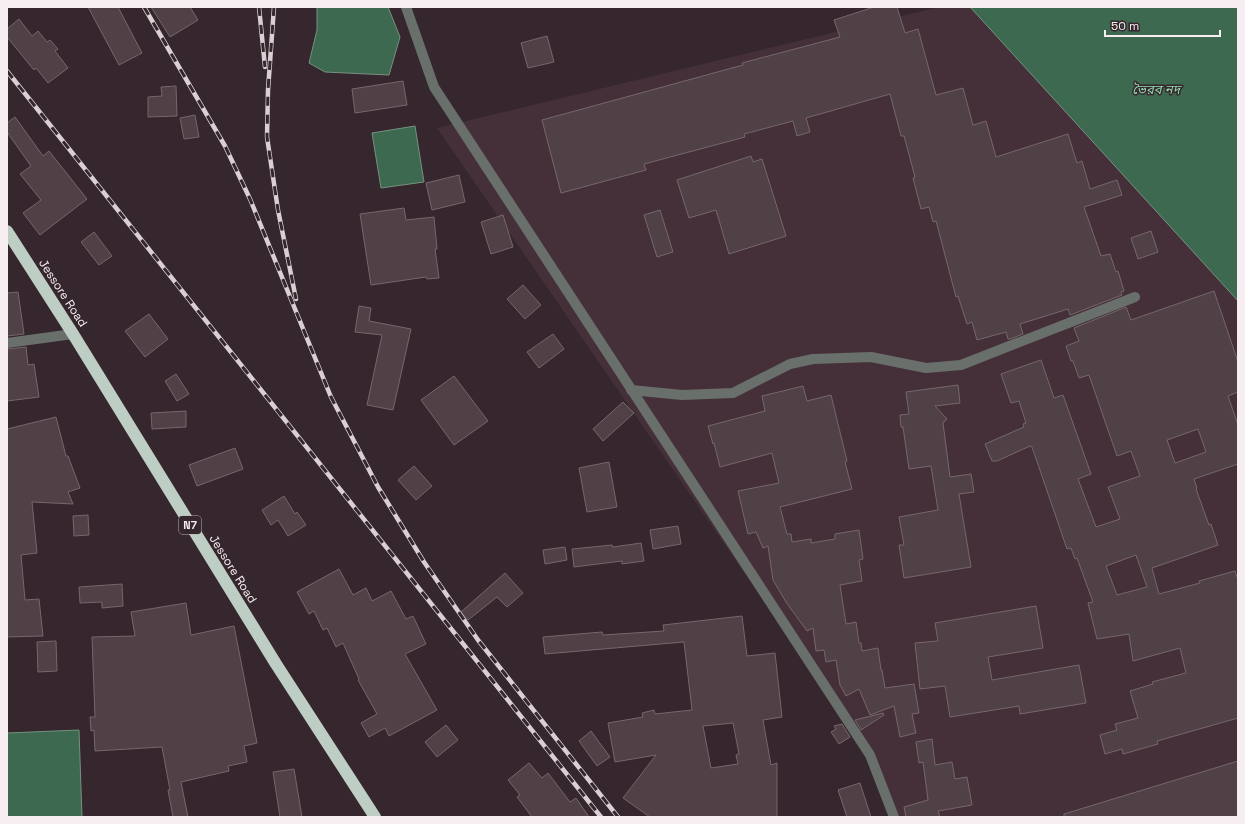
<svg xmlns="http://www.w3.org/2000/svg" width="1245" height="824" font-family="'Space Grotesk','Noto Sans Bengali',sans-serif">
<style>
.built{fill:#453039}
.water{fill:#3e6951;stroke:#769181}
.building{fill:#504147;stroke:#77666d;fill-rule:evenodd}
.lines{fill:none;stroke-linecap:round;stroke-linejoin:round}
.minor{stroke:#69706b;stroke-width:10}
.highway{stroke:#becec4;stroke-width:12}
.rail-casing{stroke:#dad0d4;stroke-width:4.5}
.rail{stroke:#35272d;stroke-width:3;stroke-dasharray:9;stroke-linecap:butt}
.labels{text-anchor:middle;stroke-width:3;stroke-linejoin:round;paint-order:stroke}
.shield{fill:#35272d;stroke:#bdb2b7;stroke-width:1}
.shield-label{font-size:11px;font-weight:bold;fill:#f7eef2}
.street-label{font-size:12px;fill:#f7eef2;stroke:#35272d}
.water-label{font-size:13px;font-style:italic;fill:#92dab0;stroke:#35272d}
</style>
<rect width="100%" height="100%" fill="#35272d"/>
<polygon class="built" points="939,7 971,7 1238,296 1238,817 894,817 870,755 437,128"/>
<g class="water">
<polygon points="317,7 388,7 400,37 389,75 325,72 309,63 317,30"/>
<polygon points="970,7 1238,7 1238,301"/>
<polygon points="415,126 424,182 381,188 372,133"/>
<polygon points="79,730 82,817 7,817 7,733"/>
</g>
<g class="building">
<polygon points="88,7 118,7 142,53 119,65"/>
<polygon points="151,7 190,7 198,20 170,37"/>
<polygon points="874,7 897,7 905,33 918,29 936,95 963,88 973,125 986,121 996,157 1068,134 1077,163 1082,161 1090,189 1117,180 1122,195 1084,207 1101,256 1110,254 1116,272 1118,271 1124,291 1121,292 1122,295 1070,315 1068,309 1020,324 1023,334 1010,339 1008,339 1006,332 977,340 972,322 967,324 958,296 956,297 936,221 933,222 929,207 921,209 913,178 915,177 904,136 901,136 890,94 806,118 810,132 797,136 793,121 744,134 745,137 644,164 646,170 561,193 542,120 743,65 742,63 840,37 834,20"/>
<polygon points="19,19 32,36 38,31 47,42 50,40 58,49 55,51 68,68 48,83 36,68 34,70 7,37 7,29"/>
<polygon points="547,36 554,62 528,68 521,43"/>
<polygon points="403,81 407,105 355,113 352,89"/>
<polygon points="176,86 177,116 148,117 148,97 162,96 161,87"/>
<polygon points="195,115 199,137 184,139 180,118"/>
<polygon points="15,117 43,156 49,151 87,199 40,235 23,213 41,200 20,174 31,166 7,132 7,123"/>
<polygon points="751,156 753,162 762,159 786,236 729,254 716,210 689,218 677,180"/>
<polygon points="459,175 465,202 432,210 426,183"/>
<polygon points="404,208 406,220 434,217 437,249 435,249 439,278 427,279 426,277 371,285 360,214"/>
<polygon points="660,210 673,252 657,257 644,215"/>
<polygon points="503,215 513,247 491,254 481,222"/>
<polygon points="1151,231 1158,252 1138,259 1131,238"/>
<polygon points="94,232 112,256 99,265 81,242"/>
<polygon points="523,285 541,305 525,319 507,299"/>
<path d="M1214 291 1238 362V392L1228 396 1238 425V464L1194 479 1197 488 1196 489 1209 525 1211 524 1218 545 1152 568 1159 594 1200 583 1199 581 1235 571 1238 580V718L1157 741 1158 744 1123 754 1122 749 1105 754 1100 735 1117 730 1115 724 1138 718 1130 691 1153 684 1152 682 1186 673 1180 648 1133 661 1129 634 1097 639 1088 603 1093 602 1077 558 1075 559 1071 548 1067 549 1032 447 1030 446 997 461H992L985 444 1024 427 1023 424 1026 423 1019 401 1011 403 1001 374 1041 360 1054 398 1063 395 1091 474 1078 479 1096 527 1120 519 1108 487 1140 476 1131 451 1117 456 1089 375 1079 378 1073 361H1071L1066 346 1079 341 1074 328 1126 307 1131 320ZM1198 429 1206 452 1175 463 1167 440ZM1136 555 1147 587 1117 595 1106 566Z"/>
<polygon points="18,292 24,334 7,336 7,293"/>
<polygon points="359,306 371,308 369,321 411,329 393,410 367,405 382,335 355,332"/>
<polygon points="149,314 168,339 145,357 125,331"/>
<polygon points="553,334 564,349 539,368 527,352"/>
<polygon points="26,347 28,365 34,364 39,397 7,401 7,349"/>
<polygon points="176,374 189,394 177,401 165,381"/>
<polygon points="454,376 488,421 454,445 421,400"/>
<polygon points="958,385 960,403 935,406 947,419 943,423 950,477 971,474 974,492 959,494 971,567 904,578 899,545 904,545 899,517 938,510 931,466 909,469 903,427 901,427 900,415 909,414 906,392"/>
<polygon points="803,386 807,401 831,395 847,461 845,462 852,489 780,507 787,534 791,534 792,542 811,539 811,543 835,539 835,534 859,530 863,559 859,560 862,581 840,585 846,624 856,622 859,643 861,643 862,651 878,648 881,670 882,670 885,688 914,684 919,713 912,714 916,733 900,737 894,706 870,715 859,689 846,696 840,685 836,660 826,662 824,650 816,651 813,628 807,631 786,602 773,580 768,546 763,548 756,532 748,534 738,491 779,483 772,453 720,467 714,443 713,444 708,426 765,411 762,396"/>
<polygon points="623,402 634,413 603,441 593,429"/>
<polygon points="186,411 186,427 152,429 151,413"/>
<polygon points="56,417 66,456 68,456 80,488 68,492 73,504 32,502 37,553 21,555 25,600 39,599 43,636 7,637 7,429"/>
<polygon points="235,448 243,469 197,486 189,465"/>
<polygon points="609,462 617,507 587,512 579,468"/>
<polygon points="414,466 432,486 416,500 398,480"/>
<polygon points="284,496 295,514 297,512 306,525 288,536 278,520 271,525 262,510"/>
<polygon points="88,515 89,535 74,536 73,516"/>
<polygon points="678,526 681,544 653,549 650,530"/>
<polygon points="641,543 644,561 622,564 622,561 574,567 572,549 612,545 613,547"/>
<polygon points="565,547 567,560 545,564 543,550"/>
<polygon points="339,569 353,595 366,588 372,601 391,591 406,619 413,616 426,644 405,654 437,710 389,736 385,728 369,737 361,723 377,714 358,680 359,679 343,643 336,647 327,628 323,630 314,611 309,614 297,592"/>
<polygon points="505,573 523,593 507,607 497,597 468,620 461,612"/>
<polygon points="122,584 123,606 102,608 102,602 80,603 79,587"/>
<polygon points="186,603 191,635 234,626 257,743 244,746 247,762 228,766 229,771 181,782 188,817 173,817 168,790 170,790 162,747 95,751 94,730 91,731 90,717 95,717 92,637 135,636 131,612"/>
<polygon points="1036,606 1043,648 988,657 992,680 1079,665 1086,703 1020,714 1019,706 950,717 945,686 920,689 915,643 938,641 935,623"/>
<path d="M742 616 747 656 775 653 782 717 763 720 771 765 777 763V817H650L623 798 656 755 615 762 608 723 643 717 642 713 654 710 655 714 692 710 684 642 545 654 543 637 602 632 603 635 664 631 663 625ZM733 723 739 754 736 755 738 764 711 768 703 726Z"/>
<polygon points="56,641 57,671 38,672 37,642"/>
<polygon points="883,713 884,715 861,730 855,720"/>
<polygon points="842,724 850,737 839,744 831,732 836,729 834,726"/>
<polygon points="446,725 458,740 437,757 425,742"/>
<polygon points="591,731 610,757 597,766 579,741"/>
<polygon points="932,739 935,765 952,762 955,779 967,777 972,805 938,811 940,817 906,817 904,807 928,800 923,762 919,763 916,742"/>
<polygon points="1238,761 1238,817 1064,817 1064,814"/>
<polygon points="529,763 542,778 548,773 570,802 576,798 589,817 532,817 517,797 520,795 508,780"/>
<polygon points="294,769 302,817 280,817 273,772"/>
<polygon points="860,783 871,817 847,817 838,790"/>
</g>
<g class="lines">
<g class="minor">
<polyline points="406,7 434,87 870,755 894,817"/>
<polyline points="7,343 73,334"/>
<polyline points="631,390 682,395 733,393 790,364 813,359 871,357 926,368 961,365 1135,297"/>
</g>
<polyline class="highway" points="7,231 73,334 276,664 375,817"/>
<defs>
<g id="rail">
<polyline points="144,7 225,146 250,199 331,397 378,487 424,562 478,640 618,817"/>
<polyline points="259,7 265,67"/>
<polyline points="274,7 268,90 267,137 278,210 296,299"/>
<polyline points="7,71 601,817"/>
</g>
</defs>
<use href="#rail" class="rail-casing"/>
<use href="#rail" class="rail"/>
</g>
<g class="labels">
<rect class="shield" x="179" y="516" width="22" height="18" rx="3"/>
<g class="shield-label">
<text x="190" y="529">N7</text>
</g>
<g class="street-label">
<text transform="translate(63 293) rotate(57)" y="4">Jessore Road</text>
<text transform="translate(233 569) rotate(58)" y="4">Jessore Road</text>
</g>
<g class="water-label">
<text x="1156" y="94">ভৈরব নদ</text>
</g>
</g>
<rect width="1245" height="824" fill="none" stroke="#f7eef2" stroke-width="16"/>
<path d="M1105 30v6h115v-6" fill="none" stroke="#f7eef2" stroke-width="2"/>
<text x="1111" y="30" font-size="12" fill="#f7eef2" stroke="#35272d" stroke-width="3" paint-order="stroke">50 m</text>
</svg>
